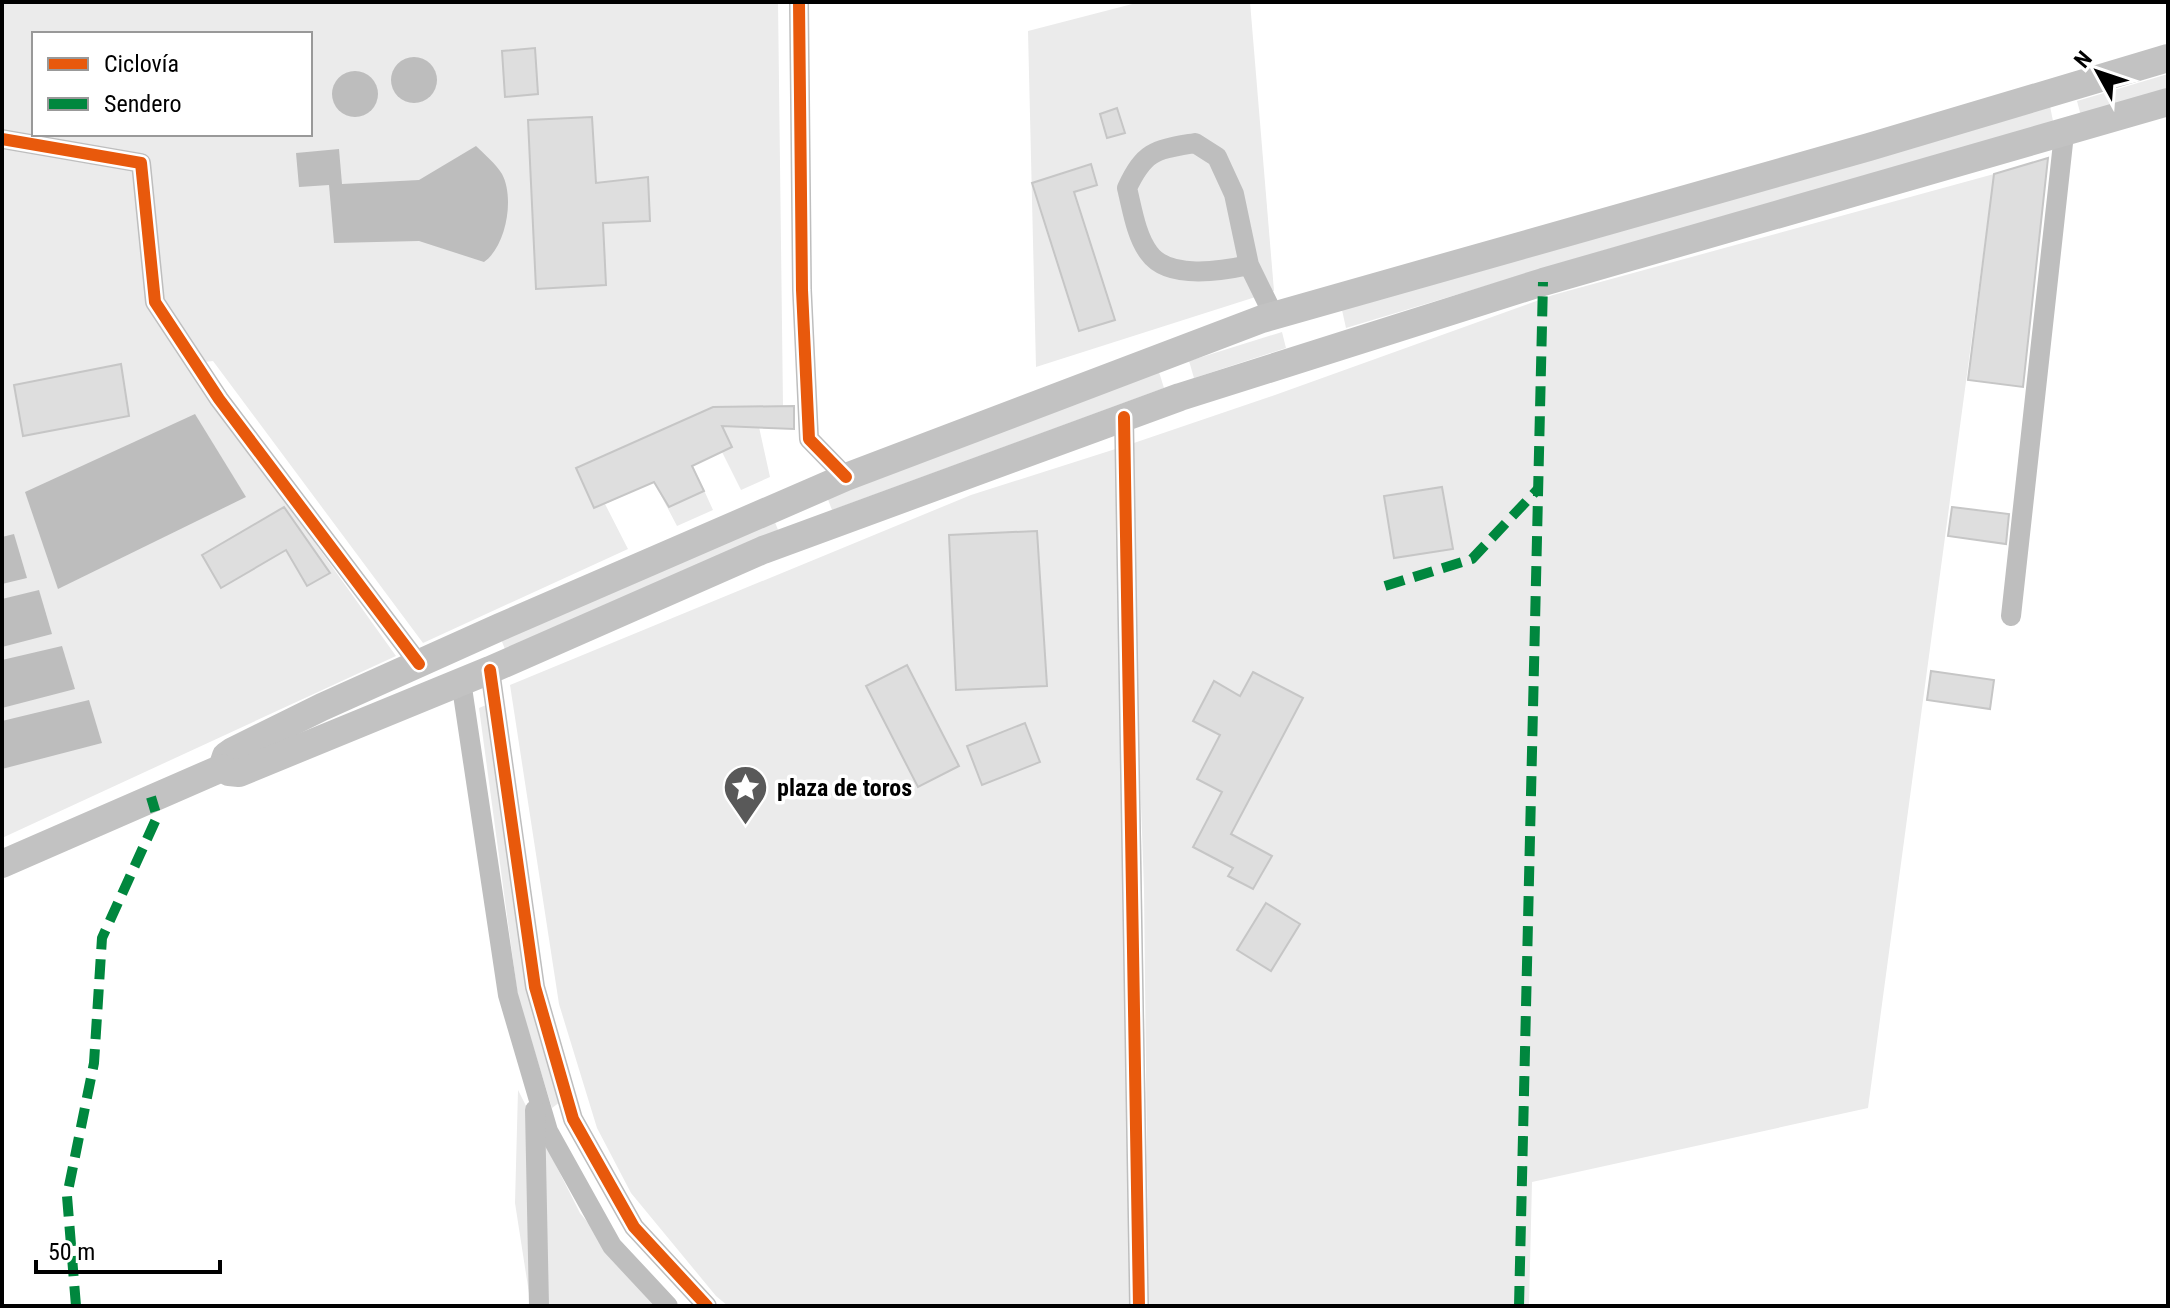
<svg xmlns="http://www.w3.org/2000/svg" width="2170" height="1308" font-family="'Roboto Condensed',sans-serif">
<style>
.green{fill:#ebebeb;fill-rule:evenodd}
.water{fill:#bdbdbd}
.building{fill:#dedede;stroke:#c6c6c6;stroke-width:2}
.lines{fill:none;stroke-linecap:round;stroke-linejoin:round}
.street{stroke:#bebebe;stroke-width:20}
.secondary{stroke:#c2c2c2;stroke-width:28}
.quiet{stroke:#00873e;stroke-width:10;stroke-dasharray:20 10;stroke-linecap:butt}
.cycleway-casing{stroke:#fff;stroke-width:17}
.cycleway{stroke:#e8590c;stroke-width:12}
.labels{text-anchor:middle;stroke-width:7;stroke-linejoin:round;paint-order:stroke}
.poi-label{font-size:24px;font-weight:bold;fill:#000;stroke:#fff;text-anchor:start}
</style>
<rect width="100%" height="100%" fill="#fff"/>
<g class="green">
<path d="M2 2H778L783 406 759 427 770 477 741 490 722 452 693 466 713 510 677 526 654 482 605 504 628 549 423 643 213 361 187 364 396 656 2 838ZM34 34H310V134H34Z"/>
<polygon points="1140,2 1250,2 1274,291 1036,367 1028,31"/>
<polygon points="2168,74 2168,90 2081,116 2077,101"/>
<polygon points="2050,106 2054,126 1605,250 1346,328 1342,310"/>
<path d="M1994 174 1868 1108 1532 1182 1529 1306H728L716 1296 631 1193 597 1128 559 1004 510 685 971 495 1128 445 1275 395 1553 295ZM1140 775 1144 889 1148 1256V1255Z"/>
<polygon points="1282,332 1286,348 1194,378 1189,361"/>
<polygon points="1159,372 1164,388 832,510 827,497"/>
<polygon points="773,517 778,530 505,649 500,637"/>
<polygon points="486,705 560,1102 552,1108 518,997 479,708"/>
<polygon points="518,1090 580,1213 656,1306 531,1306 515,1203"/>
</g>
<g class="water">
<circle cx="414" cy="80" r="23"/>
<circle cx="355" cy="94" r="23"/>
<path d="M476 146C484 154 496 164 502 174 515 198 506 247 484 262L419 241 334 243 329 185 299 187 296 153 339 149 342 184 419 180Z"/>
<polygon points="195,414 246,497 58,589 25,492"/>
<polygon points="14,534 27,578 2,584 2,537"/>
<polygon points="39,590 52,634 2,647 2,599"/>
<polygon points="62,646 75,689 2,708 2,660"/>
<polygon points="89,700 102,743 2,769 2,721"/>
</g>
<g class="building">
<polygon points="535,48 538,94 505,97 502,51"/>
<polygon points="1117,108 1125,133 1107,138 1100,114"/>
<polygon points="592,117 596,183 648,177 650,221 603,223 606,285 536,289 528,120"/>
<polygon points="2048,158 2023,387 1968,380 1994,174"/>
<polygon points="1091,164 1097,185 1074,192 1115,320 1079,331 1032,183"/>
<polygon points="121,364 129,416 23,436 14,385"/>
<polygon points="794,406 794,429 722,426 732,447 692,466 704,491 669,507 654,482 594,508 576,468 713,407"/>
<polygon points="1442,487 1453,549 1394,558 1384,496"/>
<polygon points="284,507 330,573 307,586 286,550 221,588 202,555"/>
<polygon points="1952,507 2009,514 2006,544 1948,536"/>
<polygon points="1037,531 1047,686 956,690 949,535"/>
<polygon points="907,665 959,766 918,787 866,686"/>
<polygon points="1931,671 1994,680 1990,709 1927,700"/>
<polygon points="1253,672 1303,698 1231,834 1272,856 1253,889 1228,876 1233,868 1193,847 1222,792 1197,779 1220,735 1193,721 1214,681 1240,696"/>
<polygon points="1025,723 1040,762 982,785 967,746"/>
<polygon points="1266,903 1300,924 1271,971 1237,950"/>
</g>
<g class="lines">
<g class="street">
<polyline points="799,2 802,290 809,439 846,477"/>
<polyline points="2,139 141,163 155,302 219,399 419,664"/>
<path d="M1249 265C1222 271 1168 280 1149 253 1136 236 1132 208 1127 188 1145 150 1155 150 1195 143L1217 157 1234 194 1249 265 1274 316"/>
<polyline points="1124,417 1139,1306"/>
<polyline points="2011,616 2064,134"/>
<polyline points="490,670 535,987 573,1119 634,1227 707,1306"/>
<polyline points="461,681 508,995 548,1131 612,1246 668,1306"/>
<polyline points="535,1110 539,1306"/>
</g>
<g class="secondary">
<polyline points="222,768 226,756 233,751 322,707 500,627 846,477 1262,319 1869,147 2168,58"/>
<polyline points="2,864 222,768 229,772 239,773 490,670 763,550 1180,397 1543,282 2168,102"/>
</g>
<g class="quiet">
<polyline points="1385,586 1472,559 1538,489"/>
<polyline points="76,1306 67,1196 94,1063 102,938 157,817 151,797"/>
<polyline points="1519,1306 1543,282"/>
</g>
<defs>
<g id="cycleway">
<polyline points="799,2 802,290 809,439 846,477"/>
<polyline points="2,139 141,163 155,302 219,399 419,664"/>
<polyline points="1124,417 1139,1306"/>
<polyline points="490,670 535,987 573,1119 634,1227 707,1306"/>
</g>
</defs>
<use href="#cycleway" class="cycleway-casing"/>
<use href="#cycleway" class="cycleway"/>
</g>
<defs>
<symbol id="sight-pin" viewBox="-11 -11 22 30"><path d="M0 17L-7.5 6A9.5 9.5 0 1 1 7.5 6Z" fill="#595959" stroke="#fff"/><path d="M0-6L1.8-2.2L6-1.7L2.9 1.2L3.7 5.4L0 3.3L-3.7 5.4L-2.9 1.2L-6-1.7L-1.8-2.2Z" fill="#fff"/></symbol>
</defs>
<g fill-rule="evenodd">
<use href="#sight-pin" x="720" y="762" width="51" height="69"/>
</g>
<g class="labels">
<g class="poi-label">
<text x="777" y="796">plaza de toros</text>
</g>
</g>
<rect width="2170" height="1308" fill="none" stroke="#000000" stroke-width="8"/>
<rect x="32" y="32" width="280" height="104" fill="#ffffff" stroke="#999999" stroke-width="2"/>
<rect x="48" y="58" width="40" height="12" fill="#e8590c" stroke="#999999" stroke-width="2"/>
<text x="104" y="72" font-size="24" fill="#000000">Ciclovía</text>
<rect x="48" y="98" width="40" height="12" fill="#00873e" stroke="#999999" stroke-width="2"/>
<text x="104" y="112" font-size="24" fill="#000000">Sendero</text>
<g transform="translate(2098 72) rotate(310)" stroke="#ffffff" stroke-width="6" paint-order="stroke">
<path d="M0-6L14 30L0 20L-14 30Z" fill="#000000"/>
<text y="-12" font-size="22" font-weight="bold" text-anchor="middle" fill="#000000">N</text>
</g>
<path d="M36 1260v12h184v-12" fill="none" stroke="#000000" stroke-width="4"/>
<text x="48" y="1260" font-size="24" fill="#000000" stroke="#ffffff" stroke-width="6" paint-order="stroke">50 m</text>
</svg>
